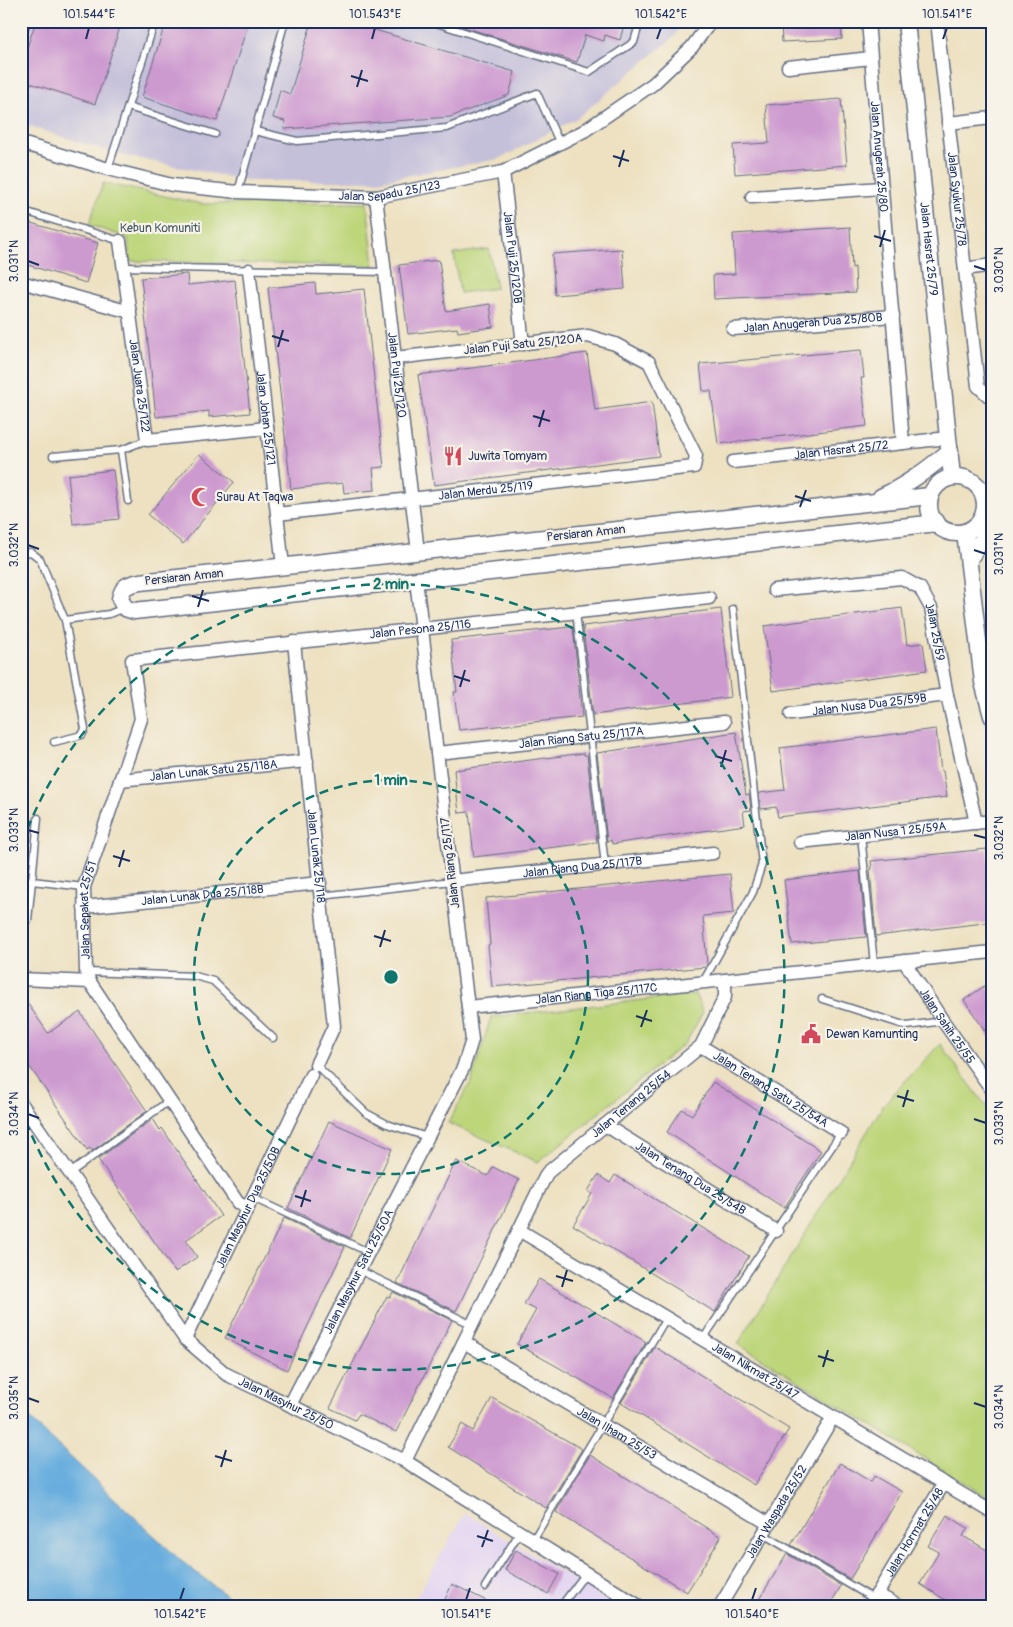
<svg xmlns="http://www.w3.org/2000/svg" width="1013" height="1627" font-family="Pangolin,sans-serif">
<style>
.built{fill:#e2d4f3}
.industrial{fill:#c5c0da}
.green{fill:#bdd67a;stroke:#6c826c}
.water{fill:#68adde;stroke:#426e9e}
.building{fill:#cd9ad0}
.lines{fill:none;stroke-linecap:round;stroke-linejoin:round}
.service-casing{stroke:#646d81;stroke-width:9}
.minor-casing{stroke:#646d81;stroke-width:15}
.tertiary-casing{stroke:#646d81;stroke-width:19}
.service{stroke:#fff;stroke-width:6}
.minor{stroke:#fff;stroke-width:12}
.tertiary{stroke:#fff;stroke-width:16}
.ticks{fill:none;stroke:#1b2f5e;stroke-width:2}
.ring{fill:none;stroke:#0f766e;stroke-width:2.5;stroke-dasharray:9 6}
.labels{text-anchor:middle;stroke-width:4.5;stroke-linejoin:round;paint-order:stroke}
.street-label{font-size:12px;fill:#1b2f5e;stroke:#f7f3e8}
.park-label{font-size:12px;fill:#445965;stroke:#f7f3e8}
.poi-label{font-size:12px;fill:#1b2f5e;stroke:#f7f3e8;text-anchor:start}
.centre{fill:#0f766e;stroke:#f7f3e8;stroke-width:2.5}
.ring-label{font-size:15px;text-anchor:middle;font-weight:bold;fill:#0f766e;stroke:#f7f3e8;stroke-width:4.5;stroke-linejoin:round;paint-order:stroke}
.neatline{fill:none;stroke:#1b2f5e;stroke-width:2}
.ticks-label{font-size:12px;text-anchor:middle;fill:#1b2f5e}
</style>
<rect width="100%" height="100%" fill="#f7f3e8"/>
<filter id="ink" filterUnits="userSpaceOnUse"><feTurbulence type="fractalNoise" baseFrequency=".02" numOctaves="2"/><feDisplacementMap in="SourceGraphic" scale="10" xChannelSelector="R" yChannelSelector="G"/><feConvolveMatrix kernelMatrix="1 2 1 2 8 2 1 2 1" color-interpolation-filters="sRGB"/></filter>
<filter id="wash" filterUnits="userSpaceOnUse"><feTurbulence type="fractalNoise" baseFrequency=".0096" numOctaves="4" result="noise"/><feDisplacementMap in="SourceGraphic" scale="20" xChannelSelector="R" yChannelSelector="G"/><feGaussianBlur stdDeviation="1.12" result="paint"/><feColorMatrix in="noise" values="0 0 0 0 0 0 0 0 0 0 0 0 0 0 0 0 0 1.4 0 .05"/><feComposite in="paint" operator="in"/></filter>
<g filter="url(#wash)">
<rect width="100%" height="100%" fill="#ede1c1"/>
<polygon class="built" points="465,1513 616,1606 416,1606 413,1603"/>
<polygon class="industrial" points="21,21 682,21 675,36 577,118 499,159 378,181 249,181 125,156 21,124"/>
<g class="green">
<polygon points="103,183 202,204 367,203 374,266 129,261 128,238 89,225"/>
<polygon points="489,249 496,288 460,293 454,254"/>
<polygon points="695,994 703,1012 686,1043 538,1162 448,1123 471,1082 491,1017"/>
<polygon points="940,1044 992,1114 992,1500 738,1344 884,1104"/>
</g>
<polygon class="water" points="21,1404 32,1421 180,1560 240,1606 21,1606"/>
<g id="blocks">
<g class="building">
<polygon points="36,21 122,21 95,104 21,80 21,65"/>
<polygon points="166,21 249,21 217,121 142,97"/>
<polygon points="312,21 345,21 515,72 509,95 450,117 284,129 285,121 273,118 280,90 290,94"/>
<polygon points="455,21 625,21 620,40 605,35 604,41 585,35 577,62 454,24"/>
<polygon points="781,21 841,21 842,39 782,42"/>
<polygon points="841,99 847,165 735,174 733,145 769,143 766,105"/>
<polygon points="21,220 98,243 86,283 21,263"/>
<polygon points="850,227 852,268 855,267 856,292 714,299 713,275 735,274 733,234"/>
<polygon points="622,249 625,289 555,295 552,254"/>
<polygon points="439,260 446,311 490,304 493,327 458,332 457,328 408,334 399,265"/>
<polygon points="187,274 188,285 235,280 250,413 209,417 209,411 156,417 141,278"/>
<polygon points="315,283 316,294 364,289 384,467 373,468 375,490 344,493 343,483 291,489 268,288"/>
<polygon points="861,350 864,378 861,378 867,426 718,444 711,391 703,391 700,364"/>
<polygon points="587,353 595,410 652,402 659,456 434,485 418,375"/>
<polygon points="199,454 234,482 183,544 148,515"/>
<polygon points="113,470 119,519 73,524 68,475"/>
<polygon points="902,608 907,645 923,643 927,670 773,691 764,626"/>
<polygon points="721,609 731,697 593,715 583,626"/>
<polygon points="570,627 573,627 582,717 459,730 454,692 457,692 451,640"/>
<polygon points="936,729 941,771 943,771 947,797 778,817 776,807 761,809 759,793 785,790 780,748"/>
<polygon points="736,732 746,795 749,794 751,810 743,811 745,825 612,844 611,840 607,841 597,753"/>
<polygon points="584,753 584,755 587,755 597,842 474,857 469,812 459,813 454,770"/>
<polygon points="987,849 992,898 992,922 876,936 870,870 872,869 871,861"/>
<polygon points="860,871 866,937 792,944 784,880"/>
<polygon points="730,874 734,913 703,916 707,964 706,967 492,987 488,945 490,944 486,898"/>
<polygon points="986,985 992,993 992,1041 964,1000"/>
<polygon points="21,994 48,1033 80,1012 147,1111 92,1151 90,1148 87,1150 21,1054"/>
<polygon points="713,1082 821,1151 784,1208 667,1132 682,1109 692,1115"/>
<polygon points="153,1119 160,1130 162,1128 221,1216 186,1240 197,1257 175,1272 98,1159"/>
<polygon points="329,1121 392,1149 350,1238 288,1208"/>
<polygon points="456,1161 488,1176 493,1167 519,1180 456,1311 397,1283"/>
<polygon points="598,1175 610,1183 615,1175 749,1256 715,1312 573,1225 592,1194 588,1191"/>
<polygon points="284,1218 345,1247 287,1370 225,1338"/>
<polygon points="539,1279 646,1342 613,1398 517,1344 536,1310 524,1304"/>
<polygon points="393,1292 452,1320 396,1432 359,1414 355,1420 330,1408 387,1296 390,1298"/>
<polygon points="655,1347 789,1429 754,1485 621,1403"/>
<polygon points="492,1398 582,1449 546,1508 448,1447 462,1424 473,1431"/>
<polygon points="590,1455 721,1537 687,1592 556,1512"/>
<polygon points="840,1463 871,1482 874,1476 902,1492 850,1579 791,1545"/>
<polygon points="947,1515 968,1528 963,1536 992,1553 992,1606 955,1606 920,1584 939,1552 928,1546"/>
<polygon points="516,1550 559,1574 548,1594 505,1570"/>
<polygon points="787,1554 841,1586 829,1606 755,1606"/>
<polygon points="452,1584 497,1606 442,1606"/>
</g>
</g>
</g>
<g filter="url(#ink)">
<use href="#blocks" fill-opacity="0" stroke="#646d81" stroke-width="1"/>
<g class="lines">
<defs>
<g id="service">
<polyline points="430,21 589,72 634,42 640,21"/>
<polyline points="21,40 27,21"/>
<polyline points="128,107 215,134"/>
<polyline points="255,131 297,141 447,128 537,93 560,144"/>
<polyline points="108,169 155,21"/>
<polyline points="238,192 285,21"/>
<polyline points="21,210 120,241"/>
<polyline points="123,267 385,272"/>
<polyline points="121,450 128,501"/>
<polyline points="53,456 121,450 147,440"/>
<polyline points="21,553 31,552 40,559 65,620 85,729 82,735 54,742"/>
<polyline points="576,612 605,865"/>
<polyline points="65,620 109,614 124,608"/>
<polyline points="861,835 874,964"/>
<polyline points="21,880 32,881 38,818"/>
<polyline points="321,896 452,881"/>
<polyline points="28,920 32,881 84,887"/>
<polyline points="86,972 195,976 213,981 273,1038"/>
<polyline points="703,982 753,892 762,864 733,609"/>
<polyline points="822,999 907,1026 943,1021"/>
<polyline points="316,1065 366,1113 387,1124 427,1137"/>
<polyline points="70,1173 170,1100"/>
<polyline points="253,1198 368,1252"/>
<polyline points="359,1270 473,1325"/>
<polyline points="703,1339 841,1133"/>
<polyline points="763,1534 874,1599"/>
<polyline points="533,1540 667,1317"/>
<polyline points="485,1587 520,1532"/>
<polyline points="561,1606 586,1573"/>
<polyline points="611,1606 620,1594"/>
</g>
<g id="minor">
<path id="s1" d="M868 21 903 443"/>
<path id="s2" d="M937 21 978 386 992 399"/>
<polyline points="788,67 871,58"/>
<polyline points="948,123 992,118"/>
<path id="s3" d="M21 143 108 169 172 185 238 192 376 197 503 172 584 131 653 84 692 47 711 21"/>
<path id="s4" d="M503 172 523 344"/>
<path id="s5" d="M376 197 418 552"/>
<polyline points="752,197 882,188"/>
<path id="s6" d="M120 241 147 440 267 428"/>
<polyline points="965,269 992,265"/>
<path id="s7" d="M249 270 283 566"/>
<polyline points="21,282 130,312"/>
<path id="s8" d="M733 329 893 316"/>
<path id="s9" d="M733 462 948 438"/>
<path id="s10" d="M277 514 694 467 696 456 649 362 615 344 588 336 395 358"/>
<path id="s11" d="M774 590 902 578 920 588 931 608 947 695 976 823"/>
<path id="s12" d="M294 642 334 1026 316 1065"/>
<path id="s13" d="M791 714 947 695"/>
<path id="s14" d="M437 753 724 722"/>
<path id="s15" d="M120 780 307 761"/>
<path id="s16" d="M800 842 992 821"/>
<path id="s17" d="M452 881 713 853"/>
<path id="s18" d="M84 907 320 883"/>
<path id="s19" d="M904 961 943 1021 992 1090"/>
<polyline points="21,979 90,982"/>
<path id="s20" d="M468 1007 992 952"/>
<path id="s21" d="M701 1046 841 1133"/>
<path id="s22" d="M21 1103 185 1339 226 1374 405 1461 639 1606"/>
<path id="s23" d="M605 1125 776 1231"/>
<path id="s24" d="M248 1208 238 1203 90 982 86 972 84 887 141 719 132 660 709 598"/>
<path id="s25" d="M519 1230 992 1512"/>
<path id="s26" d="M185 1339 311 1075"/>
<path id="s27" d="M464 1342 769 1524"/>
<path id="s28" d="M290 1405 463 1068 472 1040 416 580"/>
<path id="s29" d="M405 1461 547 1173 701 1046 725 997V980"/>
<polyline points="877,1594 898,1606"/>
<path id="s30" d="M720 1606 833 1417"/>
<path id="s31" d="M870 1606 944 1483"/>
</g>
<g id="tertiary">
<path id="s32" d="M906 21 952 477"/>
<circle cx="957" cy="505" r="28"/>
<path d="M930 496 140 582C127 585 123 585 120 599L125 608 134 611 937 523"/>
<path d="M881 497C907 485 928 469 950 451"/>
<polyline points="965,532 983,682 992,716"/>
<polyline points="969,559 979,544 992,530"/>
</g>
</defs>
<use href="#service" class="service-casing"/>
<use href="#minor" class="minor-casing"/>
<use href="#tertiary" class="tertiary-casing"/>
<use href="#service" class="service"/>
<use href="#minor" class="minor"/>
<use href="#tertiary" class="tertiary"/>
</g>
</g>
<path class="ticks" d="M86 39 89 28M372 39 375 28M657 39 661 28M943 39 947 28M351 76 368 81M357 87 362 70M613 156 629 161M619 167 624 150M874 236 891 241M880 247 885 230M28 261 39 265M974 266 986 270M272 336 289 341M278 347 283 330M533 416 550 421M539 427 544 410M795 496 811 501M800 507 806 490M28 545 39 549M974 550 986 554M192 596 209 601M198 607 203 590M454 676 470 681M460 687 465 670M715 756 732 761M721 767 726 750M28 830 39 833M974 835 986 838M113 856 130 861M119 867 124 850M374 936 391 941M380 947 385 930M636 1016 652 1021M641 1027 647 1010M897 1096 914 1101M903 1107 908 1090M28 1114 39 1118M974 1119 986 1123M295 1196 311 1201M301 1207 306 1190M556 1276 573 1281M562 1287 567 1270M818 1356 834 1361M823 1367 828 1350M28 1398 39 1402M974 1403 986 1407M215 1456 232 1461M221 1467 226 1450M477 1536 493 1541M482 1547 488 1530M180 1600 184 1588M466 1600 470 1588M752 1600 756 1588"/>
<g class="ring">
<circle cx="391" cy="977" r="197"/>
<path d="M22 843A393 393 0 1 1 22 1111"/>
</g>
<defs>
<symbol id="restaurant-bare" viewBox="-9 -9 18 18"><path d="M-5-6h1v4h1v-4h1v4h1v-4h1v5L-1.5 .5V6h-2V.5L-5-1ZM5-6V6H3V1.5H1.5Q1.5-4 5-6Z" fill="#d1495b" stroke="#f7f3e8" stroke-width="2.5" paint-order="stroke"/></symbol>
<symbol id="mosque-bare" viewBox="-9 -9 18 18"><path d="M3.5-4.9A6 6 0 1 0 3.5 4.9A5 5 0 1 1 3.5-4.9Z" fill="#d1495b" stroke="#f7f3e8" stroke-width="2.5" paint-order="stroke"/></symbol>
<symbol id="civic-bare" viewBox="-9 -9 18 18"><path d="M-.6-6.5H3V-4.5H.6V-3L4-1V1h2V6H-6V1h2V-1L-.6-3ZM-1.2 2.5V6h2.4V2.5Z" fill="#d1495b" stroke="#f7f3e8" stroke-width="2.5" paint-order="stroke"/></symbol>
</defs>
<g fill-rule="evenodd">
<use href="#restaurant-bare" x="439" y="442" width="28" height="28"/>
<use href="#mosque-bare" x="187" y="483" width="28" height="28"/>
<use href="#civic-bare" x="797" y="1020" width="28" height="28"/>
</g>
<g class="labels">
<g class="street-label">
<text dy="4" stroke="none"><textPath href="#s1" startOffset="136">Jalan Anugerah 25/80</textPath></text>
<text dy="4" stroke="none"><textPath href="#s3" startOffset="375">Jalan Sepadu 25/123</textPath></text>
<text dy="4" stroke="none"><textPath href="#s2" startOffset="179">Jalan Syukur 25/78</textPath></text>
<text dy="4" stroke="none"><textPath href="#s32" startOffset="229">Jalan Hasrat 25/79</textPath></text>
<text dy="4" stroke="none"><textPath href="#s4" startOffset="86">Jalan Puji 25/120B</textPath></text>
<text dy="4" stroke="none"><textPath href="#s8" startOffset="80">Jalan Anugerah Dua 25/80B</textPath></text>
<text transform="translate(523 344) rotate(-6)" y="4">Jalan Puji Satu 25/120A</text>
<text dy="4" stroke="none"><textPath href="#s5" startOffset="179">Jalan Puji 25/120</textPath></text>
<text dy="4" stroke="none"><textPath href="#s6" startOffset="146">Jalan Juara 25/122</textPath></text>
<text dy="4" stroke="none"><textPath href="#s7" startOffset="149">Jalan Johan 25/121</textPath></text>
<text dy="4" stroke="none"><textPath href="#s9" startOffset="109">Jalan Hasrat 25/72</textPath></text>
<text dy="4" stroke="none"><textPath href="#s10" startOffset="210">Jalan Merdu 25/119</textPath></text>
<text transform="translate(586 533) rotate(-6)" y="4">Persiaran Aman</text>
<text transform="translate(184 577) rotate(-6)" y="4">Persiaran Aman</text>
<text dy="4" stroke="none"><textPath href="#s24" startOffset="900">Jalan Pesona 25/116</textPath></text>
<text dy="4" stroke="none"><textPath href="#s11" startOffset="196">Jalan 25/59</textPath></text>
<text dy="4" stroke="none"><textPath href="#s13" startOffset="79">Jalan Nusa Dua 25/59B</textPath></text>
<text dy="4" stroke="none"><textPath href="#s14" startOffset="145">Jalan Riang Satu 25/117A</textPath></text>
<text dy="4" stroke="none"><textPath href="#s15" startOffset="94">Jalan Lunak Satu 25/118A</textPath></text>
<text dy="4" stroke="none"><textPath href="#s16" startOffset="96">Jalan Nusa 1 25/59A</textPath></text>
<text dy="4" stroke="none"><textPath href="#s12" startOffset="215">Jalan Lunak 25/118</textPath></text>
<text transform="translate(450 863) rotate(-97)" y="4">Jalan Riang 25/117</text>
<text dy="4" stroke="none"><textPath href="#s17" startOffset="131">Jalan Riang Dua 25/117B</textPath></text>
<text dy="4" stroke="none"><textPath href="#s18" startOffset="119">Jalan Lunak Dua 25/118B</textPath></text>
<text dy="4" stroke="none"><textPath href="#s24" startOffset="350">Jalan Sepakat 25/51</textPath></text>
<text dy="4" stroke="none"><textPath href="#s20" startOffset="129">Jalan Riang Tiga 25/117C</textPath></text>
<text dy="4" stroke="none"><textPath href="#s19" startOffset="78">Jalan Sahih 25/55</textPath></text>
<text dy="4" stroke="none"><textPath href="#s21" startOffset="82">Jalan Tenang Satu 25/54A</textPath></text>
<text dy="4" stroke="none"><textPath href="#s29" startOffset="430">Jalan Tenang 25/54</textPath></text>
<text dy="4" stroke="none"><textPath href="#s23" startOffset="101">Jalan Tenang Dua 25/54B</textPath></text>
<text dy="4" stroke="none"><textPath href="#s26" startOffset="146">Jalan Masyhur Dua 25/50B</textPath></text>
<text dy="4" stroke="none"><textPath href="#s28" startOffset="150">Jalan Masyhur Satu 25/50A</textPath></text>
<text dy="4" stroke="none"><textPath href="#s25" startOffset="275">Jalan Nikmat 25/47</textPath></text>
<text dy="4" stroke="none"><textPath href="#s22" startOffset="408">Jalan Masyhur 25/50</textPath></text>
<text dy="4" stroke="none"><textPath href="#s27" startOffset="178">Jalan Ilham 25/53</textPath></text>
<text dy="4" stroke="none"><textPath href="#s30" startOffset="110">Jalan Waspada 25/52</textPath></text>
<text dy="4" stroke="none"><textPath href="#s31" startOffset="86">Jalan Hormat 25/48</textPath></text>
</g>
<g class="park-label">
<text x="160" y="232">Kebun Komuniti</text>
</g>
<g class="poi-label">
<text x="468" y="460">Juwita Tomyam</text>
<text x="216" y="501">Surau At Taqwa</text>
<text x="826" y="1038">Dewan Kamunting</text>
</g>
</g>
<circle cx="391" cy="977" r="8" class="centre"/>
<g class="ring-label">
<text x="391" y="589">2 min</text>
<text x="391" y="785">1 min</text>
</g>
<rect width="1013" height="1627" fill="none" stroke="#f7f3e8" stroke-width="55"/>
<rect x="28" y="28" width="958" height="1572" class="neatline"/>
<g class="ticks-label">
<text x="89" y="18">101.544°E</text>
<text x="375" y="18">101.543°E</text>
<text x="661" y="18">101.542°E</text>
<text x="947" y="18">101.541°E</text>
<text transform="translate(14 261) rotate(-90)" y="4">3.031°N</text>
<text transform="translate(999 270) rotate(-90)" y="4">3.030°N</text>
<text transform="translate(14 545) rotate(-90)" y="4">3.032°N</text>
<text transform="translate(999 554) rotate(-90)" y="4">3.031°N</text>
<text transform="translate(14 830) rotate(-90)" y="4">3.033°N</text>
<text transform="translate(999 838) rotate(-90)" y="4">3.032°N</text>
<text transform="translate(14 1114) rotate(-90)" y="4">3.034°N</text>
<text transform="translate(999 1123) rotate(-90)" y="4">3.033°N</text>
<text transform="translate(14 1398) rotate(-90)" y="4">3.035°N</text>
<text transform="translate(999 1407) rotate(-90)" y="4">3.034°N</text>
<text x="180" y="1618">101.542°E</text>
<text x="466" y="1618">101.541°E</text>
<text x="752" y="1618">101.540°E</text>
</g>
</svg>
